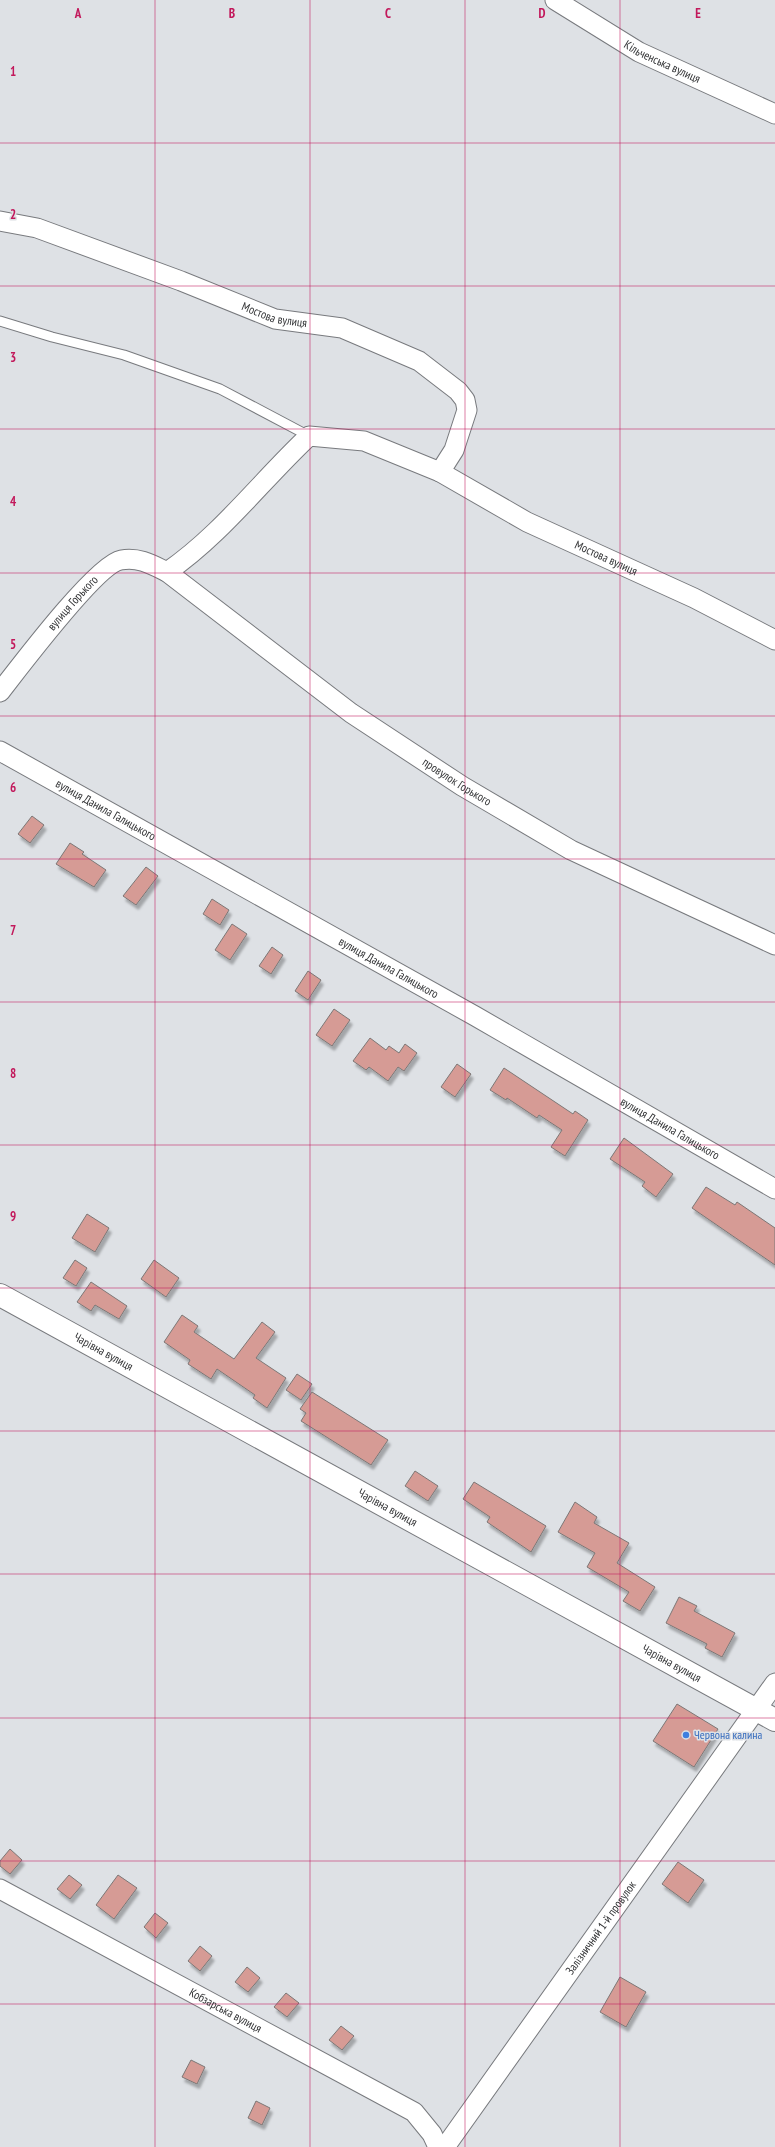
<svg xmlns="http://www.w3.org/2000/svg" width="775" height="2147" font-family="'PT Sans Narrow',sans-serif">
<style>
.building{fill:#d69b95;stroke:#7c7776;filter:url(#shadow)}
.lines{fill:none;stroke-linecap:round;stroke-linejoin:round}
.lane-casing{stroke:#787a7e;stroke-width:11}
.street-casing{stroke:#787a7e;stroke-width:21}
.secondary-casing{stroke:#787a7e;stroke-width:24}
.lane{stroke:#fff;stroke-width:9}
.street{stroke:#fff;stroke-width:19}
.secondary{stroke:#fff;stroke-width:22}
.grid{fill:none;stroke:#c2185b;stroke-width:1;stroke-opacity:0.55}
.shop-dot{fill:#3f7fe0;stroke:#dee1e5;stroke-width:1.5}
.labels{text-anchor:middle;stroke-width:3;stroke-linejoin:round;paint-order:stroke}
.street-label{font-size:12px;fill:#333436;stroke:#dee1e5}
.shop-label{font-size:12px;fill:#366cbe;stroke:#dee1e5;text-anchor:start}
.grid-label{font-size:13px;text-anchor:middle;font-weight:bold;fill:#c2185b;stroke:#dee1e5;stroke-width:3;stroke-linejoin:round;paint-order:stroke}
</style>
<defs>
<filter id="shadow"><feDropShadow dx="2.5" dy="4.5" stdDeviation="1" flood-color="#0004"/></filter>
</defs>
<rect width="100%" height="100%" fill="#dee1e5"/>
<g class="building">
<polygon points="32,816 44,825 30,843 18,834"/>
<polygon points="70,843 84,852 82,854 106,870 94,887 56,864"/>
<polygon points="146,867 158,876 136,905 123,896"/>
<polygon points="212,899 229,910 220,925 203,914"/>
<polygon points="232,924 247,934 230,960 215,950"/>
<polygon points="272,947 283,955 271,974 259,966"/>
<polygon points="308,971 321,980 308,1000 295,991"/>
<polygon points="334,1009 350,1020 332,1046 316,1035"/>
<polygon points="370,1038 386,1050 389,1046 399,1053 405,1044 417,1053 404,1071 398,1067 388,1081 369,1067 366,1070 353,1061"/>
<polygon points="457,1064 471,1074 455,1097 441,1087"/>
<polygon points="504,1068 573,1114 575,1111 588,1120 565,1156 551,1147 562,1130 539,1115 537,1118 507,1098 506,1100 490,1090"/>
<polygon points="624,1138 673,1174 656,1197 642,1186 645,1182 610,1159"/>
<polygon points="706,1187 735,1205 737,1202 775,1228 775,1265 692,1208"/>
<polygon points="87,1214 109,1228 95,1252 72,1238"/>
<polygon points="75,1260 87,1268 76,1286 63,1278"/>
<polygon points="154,1260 179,1278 166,1297 141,1279"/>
<polygon points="91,1282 127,1306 119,1319 95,1305 91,1311 77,1302"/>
<polygon points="182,1315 198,1326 194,1332 234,1359 262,1322 275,1332 256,1358 286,1378 267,1408 253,1398 255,1395 217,1369 211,1379 188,1364 190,1360 164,1342"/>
<polygon points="297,1374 312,1384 301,1400 286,1390"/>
<polygon points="312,1392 388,1440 371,1465 301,1421 306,1413 300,1409"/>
<polygon points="415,1471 438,1486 428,1501 405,1486"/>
<polygon points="474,1482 546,1526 531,1552 487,1522 490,1517 463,1499"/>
<polygon points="575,1502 597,1517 594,1523 629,1543 617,1563 655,1587 640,1611 623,1601 629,1592 587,1567 595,1553 558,1532"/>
<polygon points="679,1597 697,1606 694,1611 735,1633 722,1657 705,1648 707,1644 666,1623"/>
<polygon points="677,1704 718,1729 694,1767 653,1741"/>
<polygon points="10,1849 22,1860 10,1874 0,1866 0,1861"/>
<polygon points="678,1862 704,1880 688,1903 662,1884"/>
<polygon points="69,1875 82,1885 70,1899 57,1889"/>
<polygon points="118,1875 137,1888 114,1919 96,1905"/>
<polygon points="155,1913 168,1923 156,1938 144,1927"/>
<polygon points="200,1946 212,1956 200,1971 188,1961"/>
<polygon points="247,1967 260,1978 248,1992 235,1982"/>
<polygon points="620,1977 646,1992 626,2027 600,2012"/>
<polygon points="286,1993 299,2003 287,2017 274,2007"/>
<polygon points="341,2026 354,2036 342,2050 329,2040"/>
<polygon points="191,2060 205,2067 197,2084 182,2077"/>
<polygon points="256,2101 270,2108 262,2125 248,2118"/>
</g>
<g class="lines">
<defs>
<polyline id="lane" points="0,321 52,337 124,355 220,389 309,436"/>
<g id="street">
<path id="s1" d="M555 0 639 52 775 114"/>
<path id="s2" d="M0 221 37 228 181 281 275 319 342 328 419 361 458 391 465 400 467 410 454 450 440 472 527 522 694 598 775 640"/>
<path d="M167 572C221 535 261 481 309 436L364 441 440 472"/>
<path id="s3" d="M0 692C18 669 97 564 121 560 139 557 151 564 167 572L351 713 462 786 571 850 775 945"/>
<path id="s4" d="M0 751 475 1016 775 1189"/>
<path id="s5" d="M0 1889 414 2112 432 2134 438 2147"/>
<path id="s6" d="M445 2147 775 1683"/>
</g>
<g id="secondary">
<path id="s7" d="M0 1295 775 1720"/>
</g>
</defs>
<use href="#lane" class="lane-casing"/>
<use href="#street" class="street-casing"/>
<use href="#secondary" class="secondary-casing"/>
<use href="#lane" class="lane"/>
<use href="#street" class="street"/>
<use href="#secondary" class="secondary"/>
</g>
<path class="grid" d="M155 0V2147M310 0V2147M465 0V2147M620 0V2147M0 143H775M0 286H775M0 429H775M0 573H775M0 716H775M0 859H775M0 1002H775M0 1145H775M0 1288H775M0 1431H775M0 1574H775M0 1718H775M0 1861H775M0 2004H775"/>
<circle class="shop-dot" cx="686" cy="1735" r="4"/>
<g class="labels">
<g class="street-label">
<text dy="4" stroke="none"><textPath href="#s1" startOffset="124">Кільченська вулиця</textPath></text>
<text dy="4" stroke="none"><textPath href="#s2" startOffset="291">Мостова вулиця</textPath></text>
<text dy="4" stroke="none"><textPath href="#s2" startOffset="770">Мостова вулиця</textPath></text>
<text dy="4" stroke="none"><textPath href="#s3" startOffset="115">вулиця Горького</textPath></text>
<text dy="4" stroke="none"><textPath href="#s3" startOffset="587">провулок Горького</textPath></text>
<text dy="4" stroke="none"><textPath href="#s4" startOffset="121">вулиця Данила Галицького</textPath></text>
<text dy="4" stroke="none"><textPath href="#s4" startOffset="445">вулиця Данила Галицького</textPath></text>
<text dy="4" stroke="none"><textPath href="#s4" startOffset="769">вулиця Данила Галицького</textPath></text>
<text dy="4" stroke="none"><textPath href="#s7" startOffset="118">Чарівна вулиця</textPath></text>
<text dy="4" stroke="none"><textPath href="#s7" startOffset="442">Чарівна вулиця</textPath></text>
<text dy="4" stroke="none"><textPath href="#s7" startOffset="766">Чарівна вулиця</textPath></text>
<text dy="4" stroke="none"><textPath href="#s6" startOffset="269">Залізничний 1-й провулок</textPath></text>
<text dy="4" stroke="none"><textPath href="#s5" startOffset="256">Кобзарська вулиця</textPath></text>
</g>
<g class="shop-label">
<text x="694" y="1739">Червона калина</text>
</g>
</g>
<g class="grid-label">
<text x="78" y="18">A</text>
<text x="232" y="18">B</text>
<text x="388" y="18">C</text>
<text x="542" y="18">D</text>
<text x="698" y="18">E</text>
<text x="13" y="76">1</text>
<text x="13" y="219">2</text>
<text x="13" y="362">3</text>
<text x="13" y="506">4</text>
<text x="13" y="649">5</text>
<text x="13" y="792">6</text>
<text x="13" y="935">7</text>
<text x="13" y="1078">8</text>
<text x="13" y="1221">9</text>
</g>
</svg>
